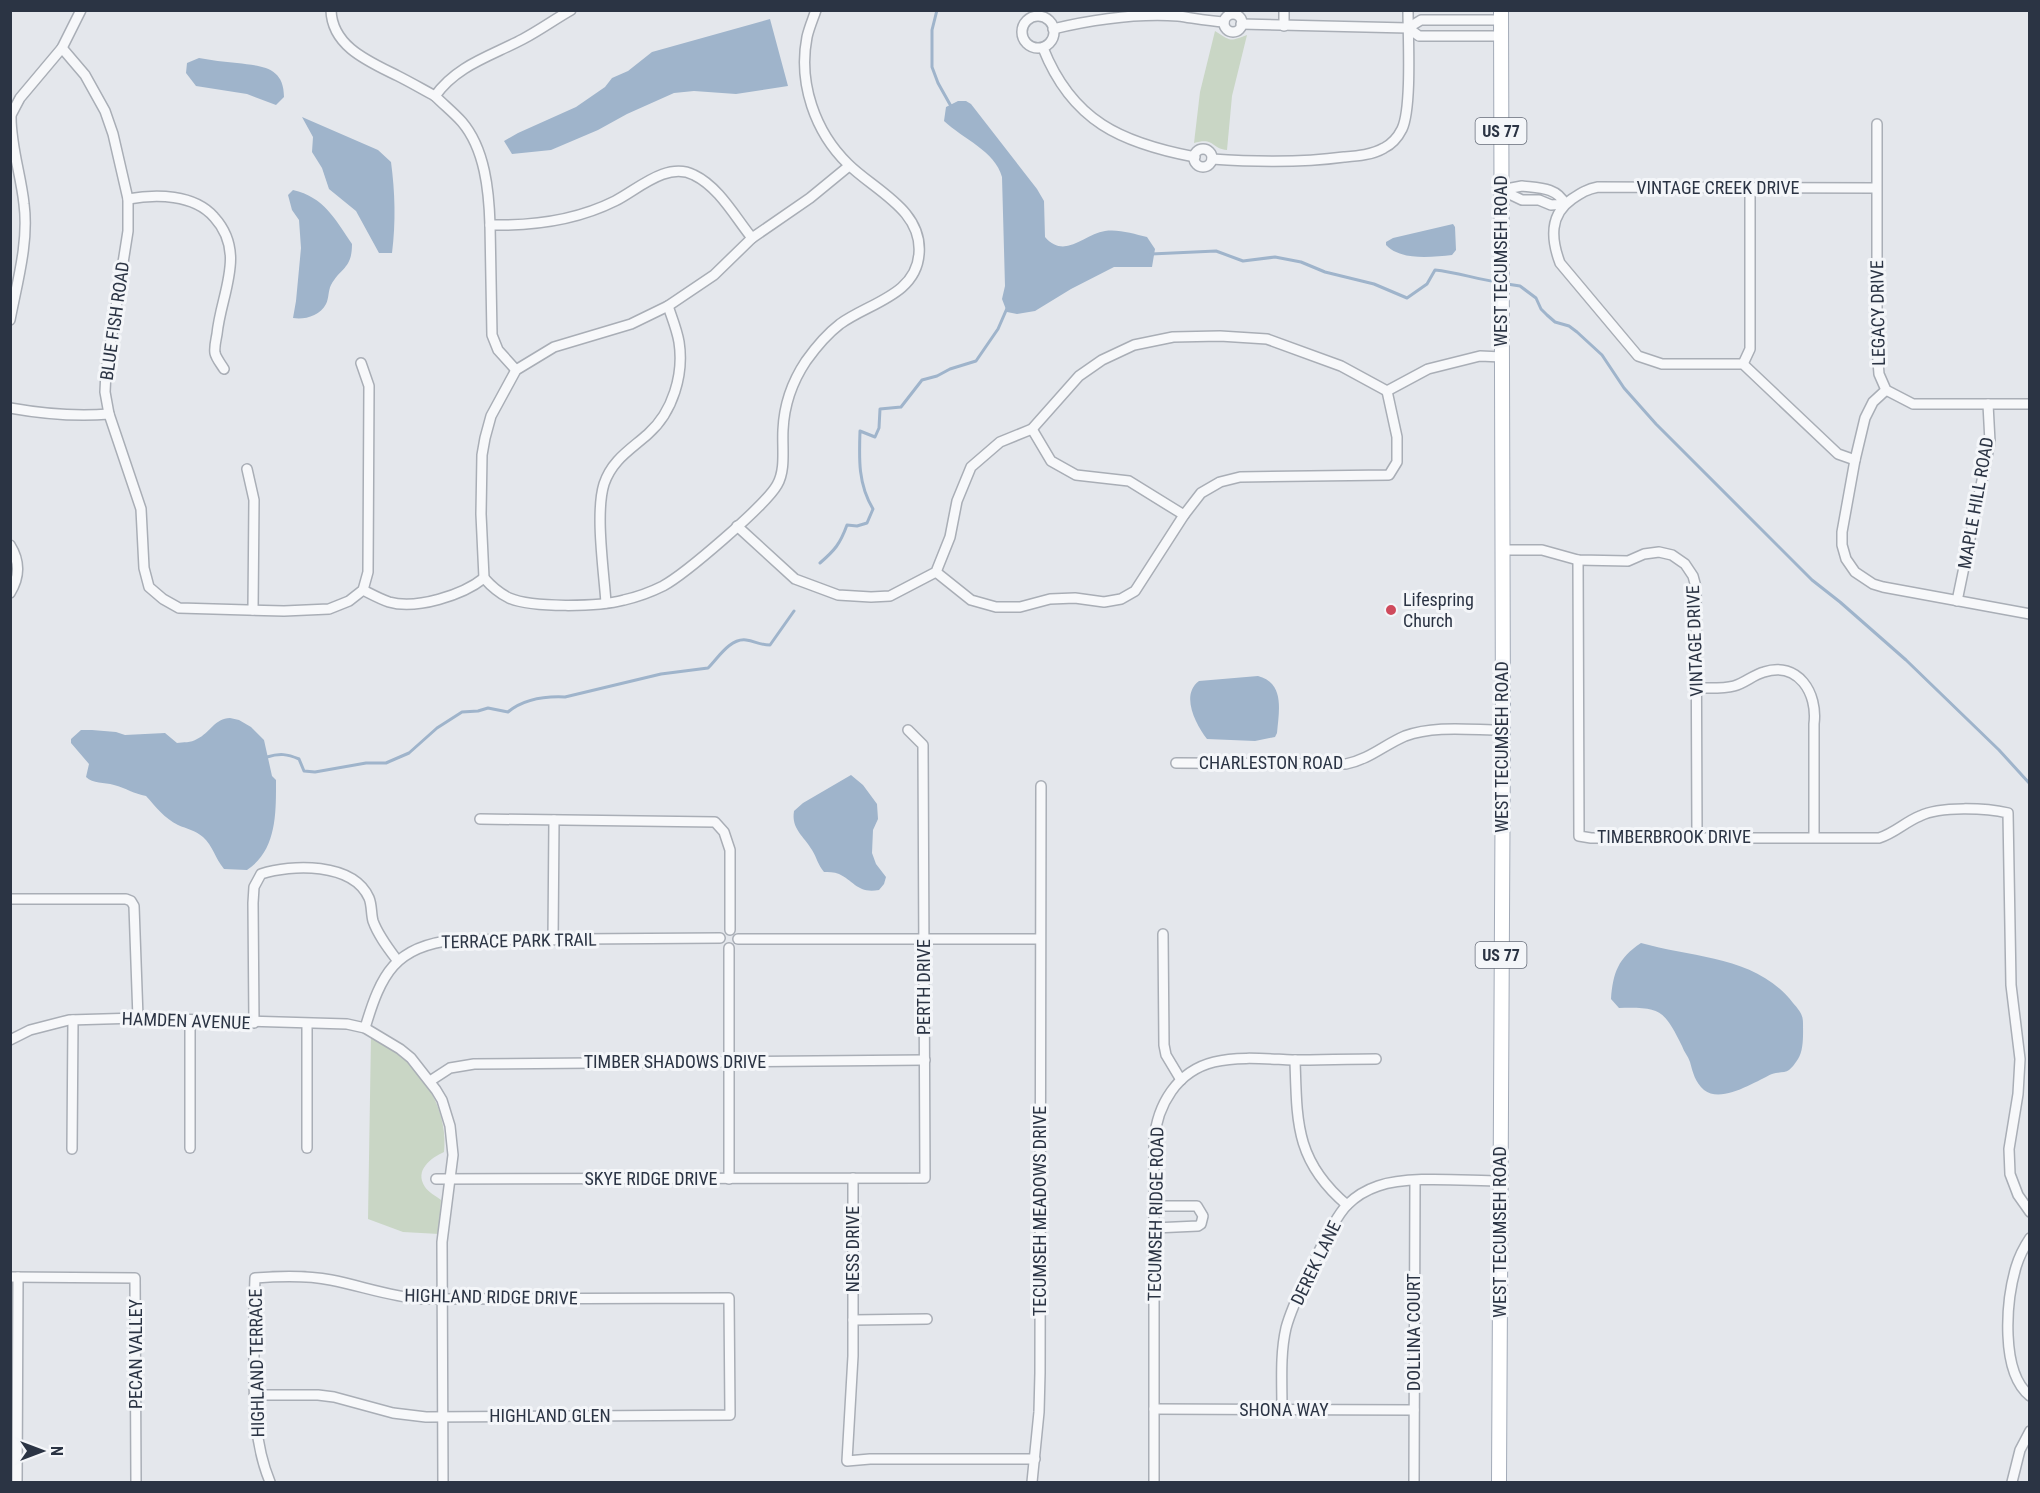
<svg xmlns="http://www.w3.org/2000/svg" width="2040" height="1493" font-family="'Roboto Condensed',sans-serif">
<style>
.green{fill:#c9d6c5}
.water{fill:#9fb4cb}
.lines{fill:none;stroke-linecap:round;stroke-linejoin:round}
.stream{stroke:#9fb4cb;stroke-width:3}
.minor-casing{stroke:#a9aeb6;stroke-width:12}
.primary-casing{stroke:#a3abb8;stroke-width:16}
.minor{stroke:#f7f8fa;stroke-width:9}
.primary{stroke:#fff;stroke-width:14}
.poi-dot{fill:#cf4a5c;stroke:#f4f6f9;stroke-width:2}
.labels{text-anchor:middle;stroke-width:6;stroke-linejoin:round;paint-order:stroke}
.shield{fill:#f4f6f9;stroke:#676e7a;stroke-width:1.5}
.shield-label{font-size:16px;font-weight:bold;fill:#2b3444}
.street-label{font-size:18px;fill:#2b3444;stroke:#f4f6f9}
.poi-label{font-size:18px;fill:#2b3444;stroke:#f4f6f9;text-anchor:start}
</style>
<rect width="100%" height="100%" fill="#e4e7ec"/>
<g class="green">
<path d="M1215 31C1231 41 1229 42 1247 35L1232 96 1227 150C1211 149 1215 137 1194 143L1200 92Z"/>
<path d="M371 1036C381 1042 393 1048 403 1056 429 1080 448 1116 444 1152 431 1158 414 1170 425 1187 428 1192 436 1196 441 1200L439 1234 403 1232 368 1219Z"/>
</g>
<g class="water">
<polygon points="770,19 788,86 736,94 694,91 674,93 627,114 598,130 551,150 512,154 504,141 518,133 576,107 605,87 612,78 628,71 652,52"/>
<path d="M199 58C211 60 224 62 237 63 261 66 284 66 284 97L276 105 247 94 196 86 186 73 187 63Z"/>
<path d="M958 101H966L971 104 1037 189 1044 201 1045 237C1065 260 1084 234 1105 231 1119 229 1134 234 1147 237L1155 249 1152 267H1114L1071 289 1035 311 1017 314 1007 312 1002 299 1005 286 1002 177C995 151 963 139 944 121L946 107Z"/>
<path d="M302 117 378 150 391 162C395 192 396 222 392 253H379L356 211 329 189 322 168 312 152 313 137Z"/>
<path d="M293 190C324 197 335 219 352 244 352 269 341 267 331 285 328 291 329 298 326 304 320 316 304 320 293 318L296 301 301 248 299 220 292 210 288 195Z"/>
<path d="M1453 224 1455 227 1456 250 1452 255C1432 257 1401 261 1386 245V242L1393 238Z"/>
<path d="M1258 676C1285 683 1279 711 1277 733L1275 737 1255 741 1207 739C1196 725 1180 695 1199 681Z"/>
<path d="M230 718 239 720 251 727 264 740 272 776 276 780C276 813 277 850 247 870L224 869C215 858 213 846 203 837 195 830 187 829 178 825 164 818 156 807 146 796 134 794 126 788 114 785 104 782 93 784 86 777L89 764 71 743V739L81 730H92L116 732 125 735 165 733 177 743C183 742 191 743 197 739 210 733 215 718 230 718Z"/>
<path d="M851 775 863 785 877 804 878 819 873 830 872 853 876 864 886 877 884 884 879 890C858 894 854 881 839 874 834 872 828 872 824 872 818 865 817 858 812 850 804 836 791 829 794 811L803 803Z"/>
<path d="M1641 943C1694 958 1757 956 1793 1003 1799 1010 1803 1014 1803 1023 1803 1034 1804 1050 1798 1059 1796 1062 1792 1068 1789 1070 1785 1073 1777 1072 1772 1074 1756 1081 1722 1104 1704 1090 1695 1082 1693 1073 1690 1062 1688 1056 1684 1052 1682 1046 1664 1010 1661 1007 1619 1008L1611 999C1613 973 1618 958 1641 943Z"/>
</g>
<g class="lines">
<g class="stream">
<polyline points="937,10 932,30 932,67 938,83 952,108"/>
<path d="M1151 254 1216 251 1243 261 1275 257 1301 262 1325 272 1374 284 1407 298 1427 284 1435 270C1456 272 1476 279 1497 282"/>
<polyline points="1507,284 1520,286 1536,298 1541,309 1547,315 1555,322 1569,326 1577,332 1602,355 1624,388 1656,424 1812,580 1840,602 1906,660 1999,750 2030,784"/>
<path d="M820 563C835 550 840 544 847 525L857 526 867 523 873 509C858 484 859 459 860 431L875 437 879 428 880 409 901 407 922 380 937 376 950 369 976 361 998 329 1008 306"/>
<path d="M267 757C280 753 287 754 299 759L304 771 315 772 366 763H386L409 753 437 728 462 712 478 711 488 708 508 712C524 699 544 696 565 697L661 674 708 668C718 658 730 638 746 640 755 641 759 645 770 645L794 611"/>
</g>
<defs>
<g id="minor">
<path d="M331 10C332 47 370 62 398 76 410 82 422 89 435 96 457 65 491 56 523 39 540 30 555 19 571 10"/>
<polyline points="1284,10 1284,26"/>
<circle cx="1233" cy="23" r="9"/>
<circle cx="1038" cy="32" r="16"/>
<polyline points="1241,24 1408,28 1421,20 1501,20"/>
<polyline points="1408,28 1419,36 1501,36"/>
<path d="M1053 29C1095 19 1135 13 1178 16 1193 18 1208 21 1224 22"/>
<polyline points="62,48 85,75 105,111 113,134 128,199 128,231 106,371 105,392 109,414 141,509 144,568 149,587 163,599 179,608 284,611 329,609 349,601 363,590 368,572 369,386 361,363"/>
<path d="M1043 48C1072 121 1121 143 1195 157"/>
<path d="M435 96C444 105 454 113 462 122 485 149 489 191 490 225 532 226 577 220 615 201 637 190 667 161 694 175 719 187 735 217 752 238L810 198 849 166"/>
<polyline points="10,117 20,98 62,48 81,10"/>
<polyline points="1877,124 1877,348 1879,374 1886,390 1913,404 2030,404"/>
<circle cx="1203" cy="158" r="9"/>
<path d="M1212 159C1256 162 1300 163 1344 157 1357 156 1372 155 1384 148 1392 144 1398 137 1402 129 1412 108 1408 36 1408 10"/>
<path d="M1522 186C1538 188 1557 187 1565 204L1551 205 1539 200H1522L1501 190Z"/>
<path d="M128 199C156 194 194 194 214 217 247 253 221 293 217 334 216 340 214 347 215 353 216 358 221 364 224 369"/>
<polyline points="490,225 492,335 498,350 516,370"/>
<path d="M10 320C17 283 29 242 24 204 21 175 11 147 11 117"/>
<polyline points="1743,364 1750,349 1750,188"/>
<polyline points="1886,390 1873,402 1865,418 1855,460 1842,532 1842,545 1846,559 1855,572 1873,584 1883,587 2030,614"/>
<polyline points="1387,391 1428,369 1480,356 1502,357"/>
<path d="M10 408C44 414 75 417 109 414"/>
<polyline points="1032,429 1051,461 1076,475 1129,481 1184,515"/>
<path d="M1855 460 1838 454 1743 364H1662L1638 356 1560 263C1551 239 1549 215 1572 199 1581 193 1587 189 1598 187L1876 188"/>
<polyline points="247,469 254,500 253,610"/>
<polyline points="737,526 795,579 838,595 871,597 890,596 936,572 950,537 957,501 971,467 1000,442 1032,429 1079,376 1102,360 1134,345 1173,337 1220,336 1267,339 1341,366 1387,391"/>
<path d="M10 545C20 561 20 577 10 593"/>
<polyline points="1502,550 1542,550 1578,560 1628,561 1644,554 1659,552 1672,555 1685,564 1693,576 1696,587 1697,837"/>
<path d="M1578 560 1579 836 1591 838H1879C1895 833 1905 822 1920 816 1940 806 1986 808 2008 813L2011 985 2020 1059 2018 1094 2009 1149 2010 1174 2018 1195 2030 1212"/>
<polyline points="936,572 971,600 996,607 1020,607 1050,599 1075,598 1104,602 1121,599 1135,591 1184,515 1201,493 1220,482 1240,477 1389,475 1397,462 1397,437 1387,391"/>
<polyline points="484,578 481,514 482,455 485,438 491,416 516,370 554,347 631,324 668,306 714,275 752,238"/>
<path d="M363 590C371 594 380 599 389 602 416 610 463 595 484 578 491 586 499 593 509 598 532 608 598 607 624 600 637 597 651 592 663 586 685 574 765 506 777 485 786 470 782 448 783 430 784 406 792 382 806 361 816 347 827 334 840 324 869 303 916 295 919 254 923 210 874 190 848 164 815 132 798 83 807 37 809 28 813 19 816 10"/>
<polyline points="1957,601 1990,442 1988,404"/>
<path d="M606 603C604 572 595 513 604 484 612 460 630 450 648 434 673 412 684 374 679 342 677 330 672 318 668 306"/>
<path d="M1697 688C1709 688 1723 689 1734 686 1745 683 1753 675 1764 672 1798 661 1818 693 1814 724V837"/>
<path d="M1176 763 1346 764C1370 759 1384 745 1405 736 1435 725 1471 730 1503 730"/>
<polyline points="480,819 715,822 724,832 730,850 730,930"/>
<polyline points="10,899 126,899 131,901 134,906 138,1018"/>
<polyline points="1163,934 1164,1045 1166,1055 1181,1080"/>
<polyline points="738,939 1040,939"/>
<polyline points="553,940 554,820"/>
<polyline points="729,948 729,1179"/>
<polyline points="190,1020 190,1148"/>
<path d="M254 1023 253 903 254 887 261 874C291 864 353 862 369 898 372 905 371 914 373 921 378 935 388 948 397 960"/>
<polyline points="307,1024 307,1148"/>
<path d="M365 1028C381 974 395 946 454 940L720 938"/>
<polyline points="10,1040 30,1030 69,1020 138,1018 347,1024 365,1028 400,1049 411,1058 436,1090 442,1100 450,1126 453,1155 442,1242 443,1482"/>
<path d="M1295 1060C1297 1122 1295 1161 1347 1205"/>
<polyline points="430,1081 450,1068 474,1064 925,1060"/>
<polyline points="72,1149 73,1020"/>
<polyline points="853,1178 853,1356 847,1461 870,1459 1035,1459"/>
<polyline points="436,1179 925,1178 923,745 908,730"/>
<polyline points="1154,1206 1197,1206 1203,1216 1201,1224 1198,1226 1154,1228"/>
<path d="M2030 1238C2024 1247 2019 1257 2016 1267 2006 1301 2000 1372 2030 1396"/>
<polyline points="10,1277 135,1278 136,1482"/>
<polyline points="853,1320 927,1319"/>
<path d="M254 1395H318L334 1397 393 1413 426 1417 730 1415 729 1298 423 1299C391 1297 362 1286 331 1280 306 1275 280 1276 255 1278 254 1303 254 1328 254 1353 254 1397 253 1441 270 1482"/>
<polyline points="1154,1409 1414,1410"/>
<path d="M1282 1410C1282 1382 1280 1354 1286 1328 1292 1305 1331 1221 1347 1205 1355 1197 1366 1190 1378 1186 1409 1175 1466 1181 1500 1181"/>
<polyline points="17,1482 18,1277"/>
<polyline points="1032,1482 1039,1412 1040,1373 1041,786"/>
<path d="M1154 1482V1141C1157 1105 1177 1071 1214 1062 1239 1056 1267 1059 1292 1060 1320 1060 1348 1059 1376 1059"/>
<polyline points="1414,1482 1415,1181"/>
<polyline points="2012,1482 2020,1450 2030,1431"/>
</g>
<polyline id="primary" points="1499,1482 1503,730 1501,10"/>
</defs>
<use href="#minor" class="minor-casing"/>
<use href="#primary" class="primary-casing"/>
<use href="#minor" class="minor"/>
<use href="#primary" class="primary"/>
</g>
<circle class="poi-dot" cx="1391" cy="610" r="6"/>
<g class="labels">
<g class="shield">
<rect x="1475.5" y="118" width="51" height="26" rx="4.5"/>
<rect x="1475.5" y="942" width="51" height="26" rx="4.5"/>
</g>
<g class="shield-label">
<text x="1501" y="137">US 77</text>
<text x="1501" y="961">US 77</text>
</g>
<g class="street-label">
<text x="1718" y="194">VINTAGE CREEK DRIVE</text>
<text transform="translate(1501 261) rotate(-90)" y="6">WEST TECUMSEH ROAD</text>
<text transform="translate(1878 313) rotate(-91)" y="6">LEGACY DRIVE</text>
<text transform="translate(115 321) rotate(-82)" y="6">BLUE FISH ROAD</text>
<text transform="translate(1976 503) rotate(-80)" y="6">MAPLE HILL ROAD</text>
<text transform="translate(1695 641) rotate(-92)" y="6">VINTAGE DRIVE</text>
<text transform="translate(1502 747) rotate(-90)" y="6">WEST TECUMSEH ROAD</text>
<text x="1271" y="769">CHARLESTON ROAD</text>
<text x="1674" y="843">TIMBERBROOK DRIVE</text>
<text transform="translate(519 941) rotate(-1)" y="6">TERRACE PARK TRAIL</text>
<text transform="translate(924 987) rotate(-90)" y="6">PERTH DRIVE</text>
<text transform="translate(186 1021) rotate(2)" y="6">HAMDEN AVENUE</text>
<text x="675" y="1068">TIMBER SHADOWS DRIVE</text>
<text x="651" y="1185">SKYE RIDGE DRIVE</text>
<text transform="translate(1040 1211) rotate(-90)" y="6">TECUMSEH MEADOWS DRIVE</text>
<text transform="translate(1156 1214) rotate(-89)" y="6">TECUMSEH RIDGE ROAD</text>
<text transform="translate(1500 1232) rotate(-90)" y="6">WEST TECUMSEH ROAD</text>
<text transform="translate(853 1249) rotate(-90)" y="6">NESS DRIVE</text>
<text transform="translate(1316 1263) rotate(-64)" y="6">DEREK LANE</text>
<text transform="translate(491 1297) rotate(1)" y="6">HIGHLAND RIDGE DRIVE</text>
<text transform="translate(1414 1332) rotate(-90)" y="6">DOLLINA COURT</text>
<text transform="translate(136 1354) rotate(-90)" y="6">PECAN VALLEY</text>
<text transform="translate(257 1363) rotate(-91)" y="6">HIGHLAND TERRACE</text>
<text x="1284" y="1416">SHONA WAY</text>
<text x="550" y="1422">HIGHLAND GLEN</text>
</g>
<g class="poi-label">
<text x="1403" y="606">Lifespring<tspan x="1403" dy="21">Church</tspan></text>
</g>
</g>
<rect width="2040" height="1493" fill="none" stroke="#2b3444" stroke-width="24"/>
<g transform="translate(42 1451) rotate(90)" stroke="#f4f6f9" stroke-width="4.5" paint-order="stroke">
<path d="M0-4.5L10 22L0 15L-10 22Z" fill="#2b3444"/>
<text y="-9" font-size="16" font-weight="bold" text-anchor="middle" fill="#2b3444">N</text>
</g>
</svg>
